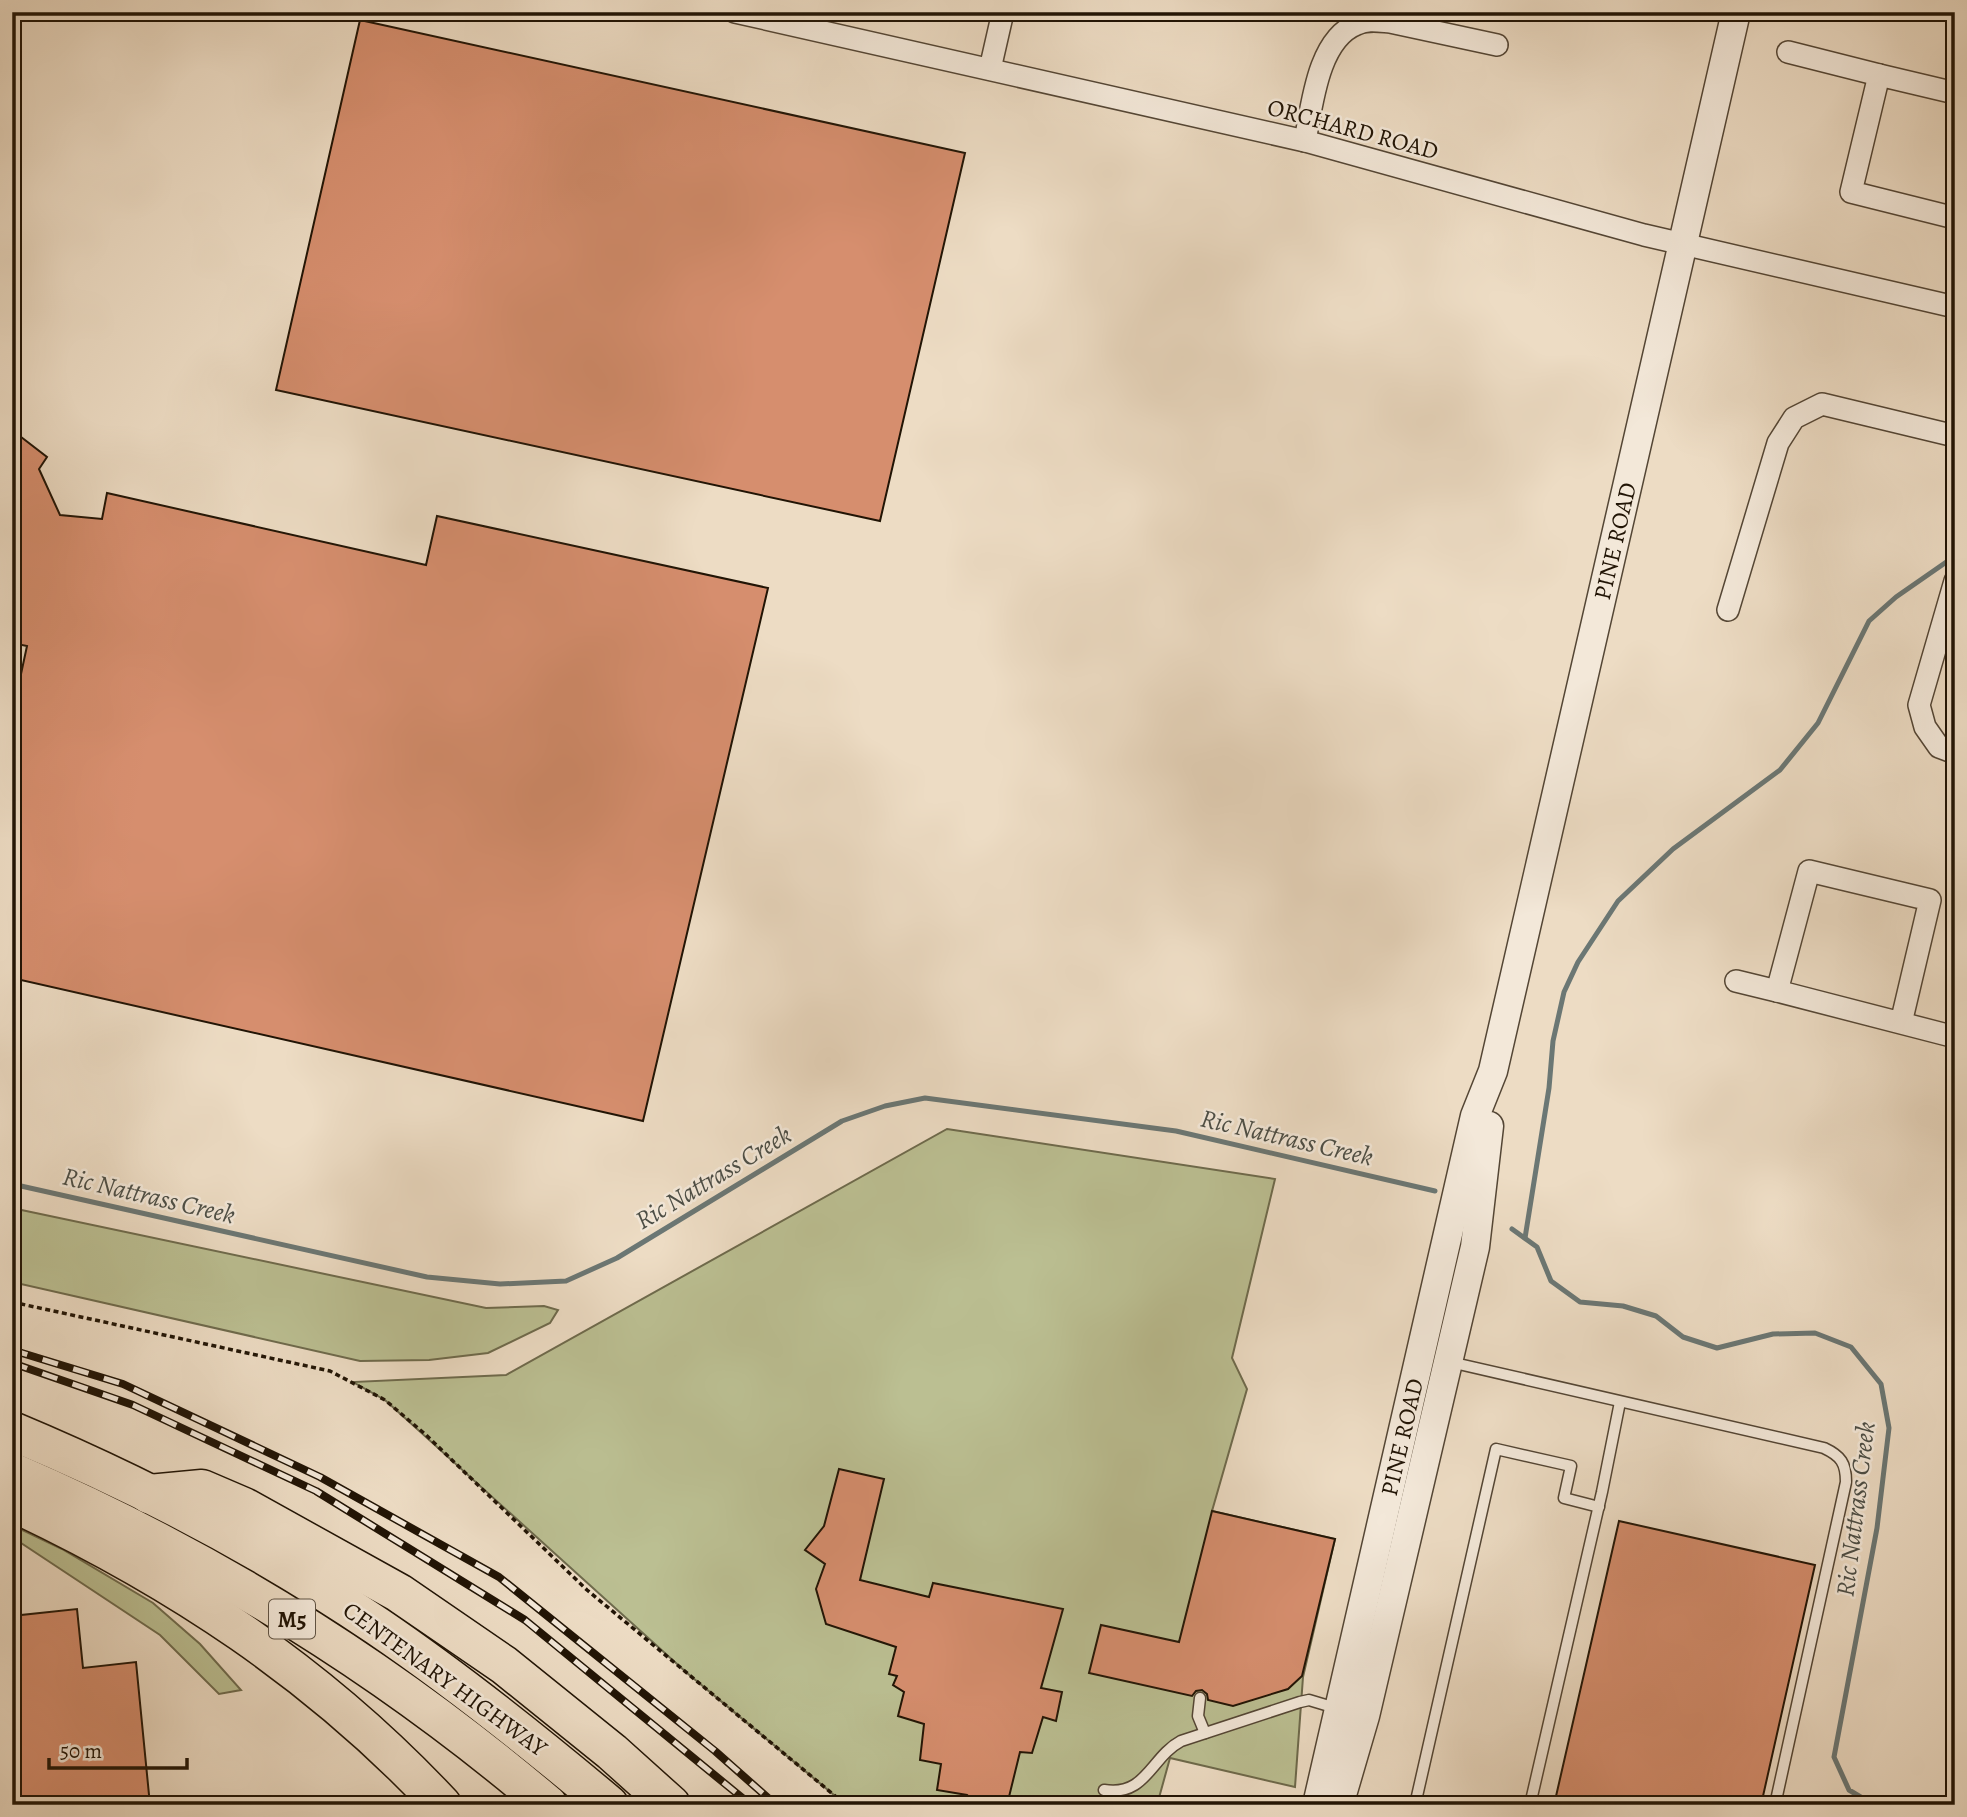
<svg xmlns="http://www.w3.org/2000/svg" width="1967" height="1817" font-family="Alegreya,serif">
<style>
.green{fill:#bbbf92;stroke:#6e6a4c;stroke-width:2}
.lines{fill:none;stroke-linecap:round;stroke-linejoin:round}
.stream{stroke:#6b7774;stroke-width:5}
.building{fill:#d68e6e;stroke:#211405;stroke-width:2}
.service-casing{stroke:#544635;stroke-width:13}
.minor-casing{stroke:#544635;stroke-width:24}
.tertiary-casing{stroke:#544635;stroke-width:31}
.motorway-casing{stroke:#211405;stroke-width:41}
.path{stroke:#211405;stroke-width:3.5;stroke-dasharray:5 3.5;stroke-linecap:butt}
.service{stroke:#f3e8d9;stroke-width:10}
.minor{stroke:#f3e8d9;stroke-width:21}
.tertiary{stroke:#f3e8d9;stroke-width:28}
.motorway{stroke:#eddcc4;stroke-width:38}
.rail-casing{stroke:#211405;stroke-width:8}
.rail{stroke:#f3e8d9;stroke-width:5;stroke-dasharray:16;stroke-linecap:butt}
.labels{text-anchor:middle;stroke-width:5;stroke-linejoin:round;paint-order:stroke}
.shield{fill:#f3e8d9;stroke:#605445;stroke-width:2}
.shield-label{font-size:23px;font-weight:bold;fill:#211405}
.street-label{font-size:24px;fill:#211405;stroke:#f3e8d9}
.water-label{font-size:26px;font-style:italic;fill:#4c4e46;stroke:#f3e8d9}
</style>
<rect width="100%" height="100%" fill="#eddcc4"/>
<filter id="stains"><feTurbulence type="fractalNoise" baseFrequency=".00286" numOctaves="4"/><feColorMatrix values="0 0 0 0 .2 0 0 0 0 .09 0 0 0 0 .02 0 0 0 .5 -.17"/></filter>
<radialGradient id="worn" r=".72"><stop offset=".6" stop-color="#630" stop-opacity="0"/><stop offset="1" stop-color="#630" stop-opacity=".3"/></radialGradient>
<g class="green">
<polygon points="947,1129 1275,1179 1232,1358 1247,1389 1212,1511 1335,1539 1303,1677 1295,1787 1170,1758 1157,1805 846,1805 687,1673 385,1400 353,1382 506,1375"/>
<polygon points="12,1208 486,1308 544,1306 558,1310 550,1323 488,1353 429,1360 360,1361 12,1282"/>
<polygon points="12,1525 62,1549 153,1603 200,1644 241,1690 219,1694 160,1635 12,1537"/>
</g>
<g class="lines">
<g class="stream">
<polyline points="12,1184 427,1277 500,1284 566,1281 617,1258 842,1121 885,1106 925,1098 1176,1131 1435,1191"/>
<polyline points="1512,1229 1537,1247 1551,1281 1580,1302 1623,1306 1656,1316 1683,1337 1717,1348 1773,1334 1815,1333 1851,1347 1881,1384 1889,1428 1877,1528 1834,1757 1849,1790 1874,1805"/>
<polyline points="1525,1238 1549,1088 1553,1041 1564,992 1578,962 1618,901 1673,849 1780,770 1818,723 1869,621 1896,597 1955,556"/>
</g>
</g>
<g class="building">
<polygon points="360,20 965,153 880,521 276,390"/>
<polygon points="12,430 47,457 39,469 60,515 102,519 107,493 426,565 437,516 768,588 643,1121 12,978 12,716 27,646 12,643"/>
<polygon points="839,1469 884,1479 860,1580 929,1597 933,1583 1063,1609 1041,1688 1062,1692 1056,1721 1043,1717 1032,1753 1020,1752 1007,1805 978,1805 967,1795 937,1790 941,1764 920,1760 924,1724 898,1716 904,1692 893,1685 897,1676 889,1674 896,1647 826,1624 816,1589 825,1564 805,1550 824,1526"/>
<polygon points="1212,1511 1335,1539 1302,1676 1288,1689 1233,1706 1208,1700 1207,1694 1202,1690 1196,1691 1192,1696 1089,1673 1101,1625 1179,1642"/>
<polygon points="1619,1521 1815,1565 1761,1805 1554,1805"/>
<polygon points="77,1609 83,1668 136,1662 150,1805 12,1805 12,1616"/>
</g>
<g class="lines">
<defs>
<g id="service">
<path d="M1450 1362 1824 1448C1841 1456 1846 1463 1846 1482L1775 1805"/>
<polyline points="1200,1698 1198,1716 1205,1733"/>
<path d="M1104 1790C1146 1797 1151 1757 1181 1741L1300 1702 1309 1700 1339 1709"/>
<polyline points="1415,1805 1496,1449 1571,1466 1564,1498 1599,1507"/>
<polyline points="1530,1805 1602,1492 1620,1402"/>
</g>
<g id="minor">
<polyline points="735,12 1305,141 1644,235 1955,307"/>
<polyline points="1788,52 1879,75"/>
<polyline points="990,69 1003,12"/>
<polyline points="1955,93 1879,75 1851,192 1955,218"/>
<path d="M1305 141C1312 105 1318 39 1357 24 1367 19 1378 21 1390 22L1497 45"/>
<polyline points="1955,581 1919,705 1925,727 1939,747 1955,753"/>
<polyline points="1728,610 1778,443 1794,418 1822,404 1955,436"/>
<polyline points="1736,981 1777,991"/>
<polyline points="1901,1023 1930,900 1809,871 1777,991 1955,1037"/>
</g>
<g id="tertiary">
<polyline points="1317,1805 1475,1116 1493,1071 1736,12"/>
<polyline points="1339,1805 1365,1716 1475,1247 1489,1126"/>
</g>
<g id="motorway">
<path d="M12 1431C139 1484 263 1549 377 1626 458 1681 534 1742 609 1805"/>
<path d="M12 1472C206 1556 387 1668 548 1805"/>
<polyline points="149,1494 202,1489 244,1507 399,1593 504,1665 612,1752 671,1805"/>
<path d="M12 1502C174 1578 319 1673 442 1805"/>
</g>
</defs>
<use href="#service" class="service-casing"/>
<use href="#minor" class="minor-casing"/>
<use href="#tertiary" class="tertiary-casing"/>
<use href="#motorway" class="motorway-casing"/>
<polyline class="path" points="12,1302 330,1371 385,1400 425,1434 587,1590 846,1805"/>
<use href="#service" class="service"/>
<use href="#minor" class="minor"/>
<use href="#tertiary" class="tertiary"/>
<use href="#motorway" class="motorway"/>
<defs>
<g id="rail">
<polyline points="12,1350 123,1384 320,1477 499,1577 715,1751 776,1805"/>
<polyline points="12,1363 133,1405 316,1491 525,1620 751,1805"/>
</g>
</defs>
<use href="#rail" class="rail-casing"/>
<use href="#rail" class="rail"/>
</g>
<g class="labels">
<rect class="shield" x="269" y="1599.5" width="46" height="39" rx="5"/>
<g class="shield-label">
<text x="292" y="1627">M5</text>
</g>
<g class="street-label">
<text transform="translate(1353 129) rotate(15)" y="8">ORCHARD ROAD</text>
<text transform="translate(1615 541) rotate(-77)" y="8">PINE ROAD</text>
<text transform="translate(1402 1437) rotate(-77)" y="8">PINE ROAD</text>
<text transform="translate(445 1679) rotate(36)" y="8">CENTENARY HIGHWAY</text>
</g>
<g class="water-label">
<text transform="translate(1287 1137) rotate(13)" y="9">Ric Nattrass Creek</text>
<text transform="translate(713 1177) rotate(-31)" y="9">Ric Nattrass Creek</text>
<text transform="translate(149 1195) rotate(13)" y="9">Ric Nattrass Creek</text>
<text transform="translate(1855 1509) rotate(-83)" y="9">Ric Nattrass Creek</text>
</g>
</g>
<rect width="1967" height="1817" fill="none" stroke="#eddcc4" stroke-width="42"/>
<rect x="14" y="14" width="1939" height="1789" fill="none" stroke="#211405" stroke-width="3.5"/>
<rect x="21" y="21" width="1925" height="1775" fill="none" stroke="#211405" stroke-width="2"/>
<path d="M49 1758v10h138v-10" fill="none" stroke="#211405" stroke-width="3.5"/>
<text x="60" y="1758" font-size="21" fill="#211405" stroke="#f3e8d9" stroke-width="5" paint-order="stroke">50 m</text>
<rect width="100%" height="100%" filter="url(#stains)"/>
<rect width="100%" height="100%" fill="url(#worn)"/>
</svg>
